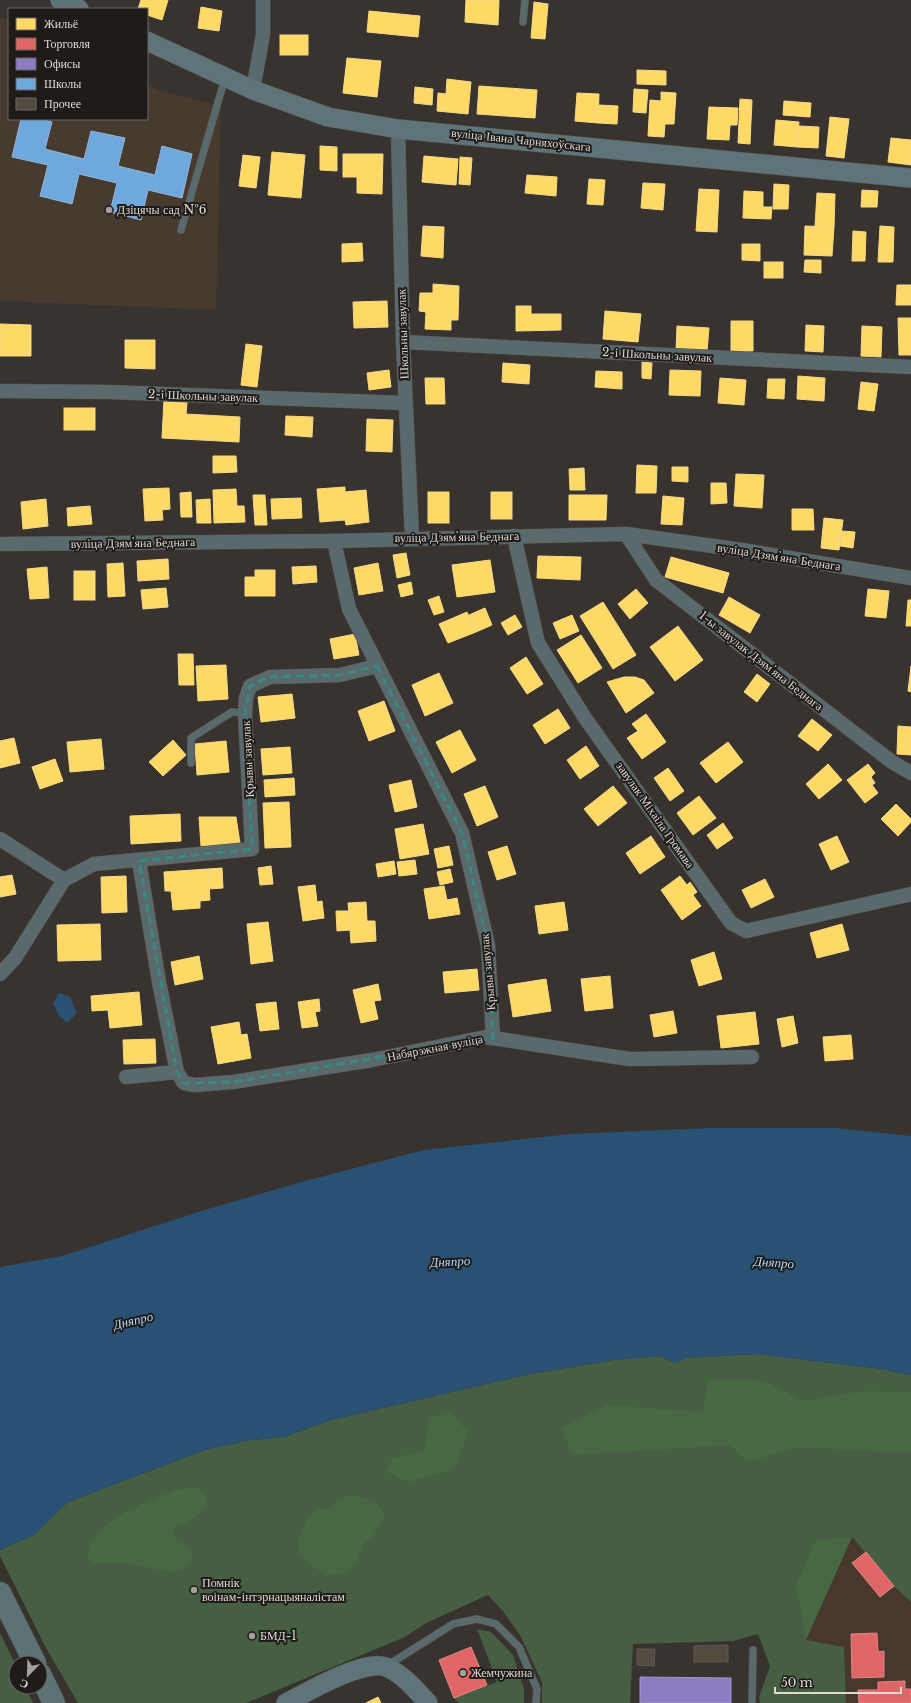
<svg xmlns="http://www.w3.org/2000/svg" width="911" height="1703" font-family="'Libre Baskerville',serif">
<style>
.commercial{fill:#47372d}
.built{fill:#473b2f}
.green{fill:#465f42}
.forest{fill:#476842}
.water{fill:#295173}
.homes{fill:#ffd966;stroke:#f5d987}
.shops{fill:#e06666;stroke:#e08887}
.offices{fill:#8e7cc3;stroke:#a698c8}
.schools{fill:#6fa8dc;stroke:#91b7da}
.building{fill:#544b40;stroke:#5e5955}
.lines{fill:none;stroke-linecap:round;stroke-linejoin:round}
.lane-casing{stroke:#55514d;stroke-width:8}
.street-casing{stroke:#55514d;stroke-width:15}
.secondary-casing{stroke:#55514d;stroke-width:20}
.primary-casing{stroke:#55514d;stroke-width:23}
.lane{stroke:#59696c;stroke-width:7}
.street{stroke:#59696c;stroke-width:14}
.secondary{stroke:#5f7478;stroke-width:19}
.primary{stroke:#5c7275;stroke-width:22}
.marked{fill:none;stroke:#398a82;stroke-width:3;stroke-dasharray:8 5;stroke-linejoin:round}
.poi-dot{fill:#a59f9a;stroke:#1f1b18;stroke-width:1.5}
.labels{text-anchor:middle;stroke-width:4;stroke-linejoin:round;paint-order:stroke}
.street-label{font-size:12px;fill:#dfd9d4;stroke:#1f1b18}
.poi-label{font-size:12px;fill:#dfd9d4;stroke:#1f1b18;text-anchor:start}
.water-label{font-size:13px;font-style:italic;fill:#aed6fa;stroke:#1f1b18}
</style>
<rect width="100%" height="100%" fill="#38332e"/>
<polygon class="commercial" points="852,1537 894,1586 911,1602 911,1703 846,1703 844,1647 806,1640"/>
<polygon class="built" points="0,17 9,21 9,119 147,119 147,85 158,90 221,106 216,310 0,301"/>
<g class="green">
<polygon points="755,1354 882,1369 911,1375 911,1602 894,1586 852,1537 806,1640 844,1647 846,1703 760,1703 759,1697 770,1666 758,1634 733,1641 633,1644 630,1703 542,1703 542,1682 520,1635 502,1610 488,1595 426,1623 405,1637 246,1703 78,1703 45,1646 0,1556 0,1550 34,1535 68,1502 205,1450 250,1440 284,1437 331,1420 530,1374 614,1360 660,1356 675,1363 686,1358"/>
<polygon points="477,1629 491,1632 513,1655 524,1689 524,1703 459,1703 454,1698 497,1682"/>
<polygon points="0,1633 16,1666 16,1687 25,1687 33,1703 0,1703"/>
</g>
<g class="forest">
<polygon points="709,1379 763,1381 804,1401 862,1391 911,1392 911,1453 797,1447 747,1462 730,1445 573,1455 561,1428 606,1405 702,1412"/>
<polygon points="449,1411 468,1432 454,1470 408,1482 385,1471 393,1458 424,1450 429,1418"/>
<path d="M196 1488 206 1494 208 1505C199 1516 190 1523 175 1526L173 1533 176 1541 192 1548 193 1559 183 1569 171 1572 128 1563H93L87 1555 91 1542 104 1526 125 1512 178 1489Z"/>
<polygon points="355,1495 375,1502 385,1514 373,1537 362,1544 358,1561 348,1572 326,1576 301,1557 297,1541 308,1517 319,1509 329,1509 338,1499"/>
<polygon points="852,1537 806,1640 796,1585 816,1540"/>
</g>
<g class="water">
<polygon points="59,993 70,997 77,1013 67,1023 59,1016 53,1003"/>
<polygon points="710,1128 835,1128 911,1136 911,1375 882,1369 755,1354 686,1358 675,1363 660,1356 614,1360 530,1374 331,1420 284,1437 250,1440 205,1450 68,1502 34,1535 0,1550 0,1267 62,1256 201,1211 305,1181 424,1150 571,1134"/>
</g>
<g class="homes">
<polygon points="141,0 168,0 162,20 147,15 147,9 138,9"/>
<polygon points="466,0 499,0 498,25 465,22"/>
<polygon points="534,2 548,4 545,39 531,38"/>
<polygon points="201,7 222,11 219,31 198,28"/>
<polygon points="369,11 420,16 418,37 367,32"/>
<rect x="280" y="35" width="28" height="20"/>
<polygon points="347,58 381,61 377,97 343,93"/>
<polygon points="637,70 666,71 666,85 637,84"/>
<polygon points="447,79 471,82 468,114 437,111 438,93 446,94"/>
<polygon points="479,86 537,90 535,118 477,114"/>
<polygon points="415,87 433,89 432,105 414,103"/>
<polygon points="634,89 648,90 646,113 633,112"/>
<polygon points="661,92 676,93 674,124 665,124 664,137 648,136 650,100 661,101"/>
<polygon points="577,93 599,94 598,123 575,121"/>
<polygon points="740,99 752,100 750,144 738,143"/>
<polygon points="784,101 811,103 810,117 783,115"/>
<polygon points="599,105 618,106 617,124 598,123"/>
<polygon points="709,107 738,108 737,125 730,125 729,140 707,139"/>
<polygon points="830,117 849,119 844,158 826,156"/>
<polygon points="776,120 799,122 797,147 774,145"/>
<polygon points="799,126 819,127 818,148 797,147"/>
<polygon points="891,138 911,140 911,165 888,162"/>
<polygon points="320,146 337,147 337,171 320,170"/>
<polygon points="272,152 305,155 301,198 268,195"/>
<polygon points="343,154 383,154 382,194 357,193 357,177 343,177"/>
<polygon points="243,155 260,157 256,188 239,186"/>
<polygon points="424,156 458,159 456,185 422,182"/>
<polygon points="460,157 472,158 470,185 459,184"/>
<polygon points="527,175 557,177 556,196 525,193"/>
<polygon points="589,179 605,180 603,205 587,204"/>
<polygon points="643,183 665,184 663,210 641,208"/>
<polygon points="774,184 789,185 788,209 773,209"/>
<polygon points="699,189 719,190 717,232 696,231"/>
<polygon points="862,190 878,191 877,207 861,207"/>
<polygon points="744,191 763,192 763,207 772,207 771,219 743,218"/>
<polygon points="817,193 835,194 834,227 815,226"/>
<polygon points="423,226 444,227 443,258 421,256"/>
<polygon points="805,226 834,227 832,256 804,255"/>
<polygon points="880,226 894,227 893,262 878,262"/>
<polygon points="853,231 866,232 865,261 852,261"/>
<polygon points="362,243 363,261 342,262 342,244"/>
<polygon points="742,244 760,244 760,261 742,260"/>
<polygon points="805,260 821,260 821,273 804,272"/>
<rect x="764" y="262" width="19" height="16"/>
<polygon points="433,284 459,286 458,320 451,320 451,330 425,329 426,312 419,311 420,293 433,293"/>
<polygon points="897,285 911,285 911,305 896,305"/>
<polygon points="387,301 388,327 354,328 353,302"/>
<polygon points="516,306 531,306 531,314 561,314 561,330 516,331"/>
<polygon points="605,311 641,314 638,342 603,339"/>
<polygon points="898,318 911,318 911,355 899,355"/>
<polygon points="731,321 753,321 753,351 731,352"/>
<polygon points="0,324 31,325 31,356 0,356"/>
<polygon points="806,325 824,326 823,352 805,351"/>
<polygon points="677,326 709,328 707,351 676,350"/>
<polygon points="862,326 882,327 881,357 861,356"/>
<polygon points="125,340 155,340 155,369 125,368"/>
<polygon points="246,344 262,346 257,387 241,385"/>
<polygon points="642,362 652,363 651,379 642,378"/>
<polygon points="503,363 530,365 529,384 502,382"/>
<polygon points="389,370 391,387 369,390 367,373"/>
<polygon points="670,370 701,371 700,396 669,395"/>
<polygon points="596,371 622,372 622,389 595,387"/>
<polygon points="798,376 825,378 824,401 797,399"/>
<polygon points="425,378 444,378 445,404 426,404"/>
<polygon points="720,378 746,380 744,405 718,403"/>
<polygon points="768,379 785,379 784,399 767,398"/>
<polygon points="861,382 878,384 874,411 858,409"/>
<polygon points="164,400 187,402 186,414 240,417 239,442 162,438"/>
<rect x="64" y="408" width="31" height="22"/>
<polygon points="286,416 313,417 312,437 285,435"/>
<polygon points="367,419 393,420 392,452 366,451"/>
<polygon points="213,456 236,456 237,472 213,473"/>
<polygon points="637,465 657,466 656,493 636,493"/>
<polygon points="672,467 688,467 688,482 672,481"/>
<polygon points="584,468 585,490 570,490 569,469"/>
<polygon points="736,474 764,475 762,508 734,506"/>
<polygon points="711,483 726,483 727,503 711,504"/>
<polygon points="345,487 345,492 366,490 369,522 346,525 345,520 320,522 317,489"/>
<polygon points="169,488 170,509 162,510 163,520 145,521 143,489"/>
<polygon points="236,489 237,506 244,506 245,522 214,523 213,490"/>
<polygon points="191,492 192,517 181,517 180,493"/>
<rect x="428" y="492" width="21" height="31"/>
<rect x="491" y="492" width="21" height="27"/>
<polygon points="253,495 265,495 267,525 255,525"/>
<polygon points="569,495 607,495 606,520 569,520"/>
<polygon points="663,496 684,498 682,525 661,524"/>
<polygon points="301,498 302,518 272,519 271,499"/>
<polygon points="46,499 48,526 23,529 21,502"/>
<polygon points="210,499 211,523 197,523 196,500"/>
<polygon points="90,506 92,524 68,526 67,508"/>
<polygon points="792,509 813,509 814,530 792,530"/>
<polygon points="824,518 843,520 839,550 821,548"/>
<polygon points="842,531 855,532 853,548 840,546"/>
<polygon points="406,553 410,575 397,578 393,555"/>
<polygon points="538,556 581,557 580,580 537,578"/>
<polygon points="671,557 729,573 723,593 665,577"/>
<polygon points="168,559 169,579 138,581 137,561"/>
<polygon points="490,560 495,592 457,597 452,565"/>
<polygon points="123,563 125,596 108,597 107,564"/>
<polygon points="378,563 383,591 359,595 354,568"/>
<polygon points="316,566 317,582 293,584 292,567"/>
<polygon points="47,567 49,598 30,599 27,569"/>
<polygon points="255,570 275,570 275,596 245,596 245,577 255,577"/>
<rect x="74" y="571" width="21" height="29"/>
<polygon points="411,582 413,594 401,597 398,585"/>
<polygon points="166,588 168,607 143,609 141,590"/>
<polygon points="636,589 648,603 630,619 618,604"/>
<polygon points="868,589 889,591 886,618 865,616"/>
<polygon points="439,596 444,612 434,615 428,600"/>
<polygon points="729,597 760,615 750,633 719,615"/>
<polygon points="908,600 911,600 911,626 906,626"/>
<polygon points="603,602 623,634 600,648 580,616"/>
<polygon points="485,608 492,625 476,632 469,615"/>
<polygon points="467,612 476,632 448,643 439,624"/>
<polygon points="515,615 522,627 508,635 501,623"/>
<polygon points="572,615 579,631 560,639 553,623"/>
<polygon points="678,626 703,660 675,681 650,647"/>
<polygon points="355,634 359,655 334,659 330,639"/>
<polygon points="623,634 636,655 613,669 600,648"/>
<polygon points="581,635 602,668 578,683 557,650"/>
<polygon points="178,654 193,654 194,685 179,685"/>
<polygon points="526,657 543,684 527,694 510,668"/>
<polygon points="226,665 228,699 198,701 196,666"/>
<polygon points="911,666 911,692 908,691"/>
<polygon points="439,673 453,703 425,716 412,685"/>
<polygon points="757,674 770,684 757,702 744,692"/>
<polygon points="624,677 635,677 644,680 654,693 626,713 607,682"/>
<polygon points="292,694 295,718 261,722 258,697"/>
<polygon points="384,701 395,731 369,741 358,711"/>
<polygon points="558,709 570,728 545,744 533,725"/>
<polygon points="646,714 666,742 642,759 627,738 638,731 632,724"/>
<polygon points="812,719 832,735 818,751 798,736"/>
<polygon points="898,726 911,727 911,755 897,754"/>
<polygon points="460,730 476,760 452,773 436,742"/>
<polygon points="14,738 20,763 0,768 0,741"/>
<polygon points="101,739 104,769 70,772 67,742"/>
<polygon points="173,740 186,755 163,776 149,762"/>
<polygon points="226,741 229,772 197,775 195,744"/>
<polygon points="728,742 743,762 716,783 700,763"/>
<polygon points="586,746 599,766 580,779 567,760"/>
<polygon points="290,747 292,773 263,775 261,749"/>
<polygon points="55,759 63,781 40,789 32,767"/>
<polygon points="828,764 842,780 819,799 806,784"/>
<polygon points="868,764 875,773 871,777 875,783 872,785 878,793 865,803 847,780"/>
<polygon points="668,768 684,791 670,801 654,778"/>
<polygon points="294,778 295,795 265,797 264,780"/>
<polygon points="411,780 417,807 395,812 389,785"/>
<polygon points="485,786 498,817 477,826 464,794"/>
<polygon points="613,786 627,803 598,826 584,809"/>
<polygon points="699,796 716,818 693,835 677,813"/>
<polygon points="289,802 291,847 265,848 263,803"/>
<polygon points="896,804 911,819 911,822 898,836 881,819"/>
<polygon points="180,814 181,841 131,844 130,816"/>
<polygon points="199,817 236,817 240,843 201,846"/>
<polygon points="723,823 733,838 717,849 707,835"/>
<polygon points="423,824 429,854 400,859 395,829"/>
<polygon points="651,836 665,857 640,874 626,853"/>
<polygon points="837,836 849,862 831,870 819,844"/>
<polygon points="449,846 453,865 438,868 434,849"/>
<polygon points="507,846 516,874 497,880 488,852"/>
<polygon points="415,860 417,874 399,876 397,862"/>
<polygon points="394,861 396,874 378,877 376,864"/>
<polygon points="271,866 273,884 260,885 258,868"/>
<polygon points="222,868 223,888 209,889 208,869"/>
<polygon points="208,869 210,900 200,901 200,908 173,910 171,891 165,891 164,872"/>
<polygon points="450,869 453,882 440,885 437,872"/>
<polygon points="12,875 16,894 0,897 0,877"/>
<polygon points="126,876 127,912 102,913 101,877"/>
<polygon points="680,876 687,885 690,882 697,892 693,895 701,906 682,920 661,890"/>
<polygon points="765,879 774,897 751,908 742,890"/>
<polygon points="315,885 317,902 322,901 324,918 303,921 298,887"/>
<polygon points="444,886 447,900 457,898 460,914 429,919 424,889"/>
<polygon points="366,902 367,921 375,921 376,941 351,943 348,903"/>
<polygon points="564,902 568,930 539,934 535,906"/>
<polygon points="336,911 349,911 350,930 337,931"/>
<polygon points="268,922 273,961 251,964 247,924"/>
<polygon points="100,924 101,960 58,961 57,925"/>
<polygon points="842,924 849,950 817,958 810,933"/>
<polygon points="714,952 722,979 699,986 691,960"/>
<polygon points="199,956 203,979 175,985 171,962"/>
<polygon points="477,969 479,990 445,993 443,972"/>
<polygon points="610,976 613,1008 585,1011 581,979"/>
<polygon points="546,979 551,1011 513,1017 508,985"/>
<polygon points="378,984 381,1000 374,1001 378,1019 361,1023 353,990"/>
<polygon points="139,992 142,1025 110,1028 108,1010 92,1011 91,996"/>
<polygon points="319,999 320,1011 315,1012 318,1026 302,1028 298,1002"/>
<polygon points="276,1002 279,1029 260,1031 256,1004"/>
<polygon points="673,1011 677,1033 654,1037 650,1015"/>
<polygon points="755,1012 759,1044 721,1048 717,1016"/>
<polygon points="793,1016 798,1043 782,1047 777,1019"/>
<polygon points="239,1022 241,1035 247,1034 251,1058 218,1064 211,1027"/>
<polygon points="851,1035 853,1059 825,1061 823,1037"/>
<polygon points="155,1039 156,1063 124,1064 123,1040"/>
<polygon points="378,1697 381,1703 366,1703"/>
</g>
<g class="shops">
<polygon points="866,1552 894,1586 880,1597 852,1563"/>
<polygon points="877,1633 878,1652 884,1651 884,1677 852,1678 851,1634"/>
<polygon points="471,1647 487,1685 454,1698 439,1660"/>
<polygon points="905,1681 905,1689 911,1689 911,1703 859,1703 858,1690 878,1690 878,1682"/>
</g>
<polygon class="offices" points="640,1677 731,1678 731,1703 640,1703"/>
<polygon class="schools" points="21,119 41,119 52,122 45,149 84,159 91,131 125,138 118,166 155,175 162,146 192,154 182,198 148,190 141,220 110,212 117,183 79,174 72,204 40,196 48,165 12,157"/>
<g class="building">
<polygon points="728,1645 728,1662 694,1662 694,1646"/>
<polygon points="637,1649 655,1649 654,1666 637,1665"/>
</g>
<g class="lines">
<defs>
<g id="lane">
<polyline points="523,22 525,0"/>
<polyline points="181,230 225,78"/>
<polyline points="191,763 191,738 232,712 245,713"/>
<polyline points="388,1665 453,1624 477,1619 496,1624 519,1647 537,1689 536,1703"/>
<polyline points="752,1703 753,1650"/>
</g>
<g id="street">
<polyline points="253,90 263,34 263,0"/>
<polyline points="398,129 403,342 412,538"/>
<polyline points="403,342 911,367"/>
<polyline points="0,391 109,392 405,403"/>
<polyline points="626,534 656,580 892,762 911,773"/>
<polyline points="514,536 538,643 585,718 731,923 746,931 911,894"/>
<polyline points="334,541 349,609 462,833 488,945 493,1038"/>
<polyline points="0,544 334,541 626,534 742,550 911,578"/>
<polyline points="0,839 64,880"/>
<polyline points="139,861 159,982 177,1072 184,1083 195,1085 233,1082 372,1060 486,1037 629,1059 752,1057"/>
<polyline points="0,974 15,958 64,880 94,864 252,849 245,713 246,698 250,686 270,677 340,675 377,666"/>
<polyline points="126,1077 177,1072"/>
</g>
<g id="secondary">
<polyline points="60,0 79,9"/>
<polyline points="147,41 253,90 328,117 398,129 911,178"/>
<path d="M286 1703C308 1692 363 1659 386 1667 403 1674 416 1690 428 1703"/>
</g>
<g id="primary">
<polyline points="0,1593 35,1663"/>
<polyline points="40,1674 54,1703"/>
</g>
</defs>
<use href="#lane" class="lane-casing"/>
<use href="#street" class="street-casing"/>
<use href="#secondary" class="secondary-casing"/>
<use href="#primary" class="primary-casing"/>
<use href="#lane" class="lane"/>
<use href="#street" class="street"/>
<use href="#secondary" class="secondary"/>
<use href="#primary" class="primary"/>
</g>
<path class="marked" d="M377 666 462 833 488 945 493 1038 233 1082 184 1083 177 1072 139 861 252 849 245 713 250 686 270 677 340 675Z"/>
<g class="poi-dot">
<circle cx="109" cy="210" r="4"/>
<circle cx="194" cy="1590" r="4"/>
<circle cx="252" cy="1636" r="4"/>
<circle cx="463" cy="1673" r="4"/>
</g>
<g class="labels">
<g class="street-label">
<text transform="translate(521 140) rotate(6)" y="4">вуліца Івана Чарняхоўскага</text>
<text transform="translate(403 334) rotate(-92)" y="4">Школьны завулак</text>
<text transform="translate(657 355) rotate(3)" y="4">2-і Школьны завулак</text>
<text transform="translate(203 396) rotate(2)" y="4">2-і Школьны завулак</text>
<text transform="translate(457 537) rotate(-1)" y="4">вуліца Дзямʼяна Беднага</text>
<text transform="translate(133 543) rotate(-1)" y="4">вуліца Дзямʼяна Беднага</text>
<text transform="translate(779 557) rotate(9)" y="4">вуліца Дзямʼяна Беднага</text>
<text transform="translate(761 661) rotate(38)" y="4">1-ы завулак Дзямʼяна Беднага</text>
<text transform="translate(248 759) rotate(-93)" y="4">Крывы завулак</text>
<text transform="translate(655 815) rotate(55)" y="4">завулак Міхаіла Громава</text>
<text transform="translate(488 972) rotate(-95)" y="4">Крывы завулак</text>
<text transform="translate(435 1048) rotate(-11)" y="4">Набярэжная вуліца</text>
</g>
<g class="poi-label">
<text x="117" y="214">Дзіцячы сад №6</text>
<text x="202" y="1587">Помнік<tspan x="202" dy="14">воінам-інтэрнацыяналістам</tspan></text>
<text x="260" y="1640">БМД-1</text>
<text x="471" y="1677">Жемчужина</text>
</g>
<g class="water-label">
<text transform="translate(450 1261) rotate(-3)" y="5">Дняпро</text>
<text transform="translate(774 1262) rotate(4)" y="5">Дняпро</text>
<text transform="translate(133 1320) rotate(-13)" y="5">Дняпро</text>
</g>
</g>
<rect x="8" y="8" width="140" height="112" fill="#1f1b18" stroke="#6c6763"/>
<rect x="16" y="18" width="20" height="12" fill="#ffd966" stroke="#6c6763"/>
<text x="44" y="28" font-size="12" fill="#dfd9d4">Жильё</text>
<rect x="16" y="38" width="20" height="12" fill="#e06666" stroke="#6c6763"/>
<text x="44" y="48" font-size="12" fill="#dfd9d4">Торговля</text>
<rect x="16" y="58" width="20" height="12" fill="#8e7cc3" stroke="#6c6763"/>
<text x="44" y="68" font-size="12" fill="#dfd9d4">Офисы</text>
<rect x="16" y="78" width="20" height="12" fill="#6fa8dc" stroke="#6c6763"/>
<text x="44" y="88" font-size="12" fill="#dfd9d4">Школы</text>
<rect x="16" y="98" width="20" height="12" fill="#544b40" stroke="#6c6763"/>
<text x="44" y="108" font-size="12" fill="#dfd9d4">Прочее</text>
<g transform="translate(28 1675) rotate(203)"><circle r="19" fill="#1f1b18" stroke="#6c6763"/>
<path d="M0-3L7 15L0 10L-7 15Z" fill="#a59f9a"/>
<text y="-6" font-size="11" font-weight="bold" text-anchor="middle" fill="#dfd9d4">С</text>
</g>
<path d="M775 1687v6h126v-6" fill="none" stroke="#dfd9d4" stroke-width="2"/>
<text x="781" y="1687" font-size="12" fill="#dfd9d4" stroke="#1f1b18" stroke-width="3" paint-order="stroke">50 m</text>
</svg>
